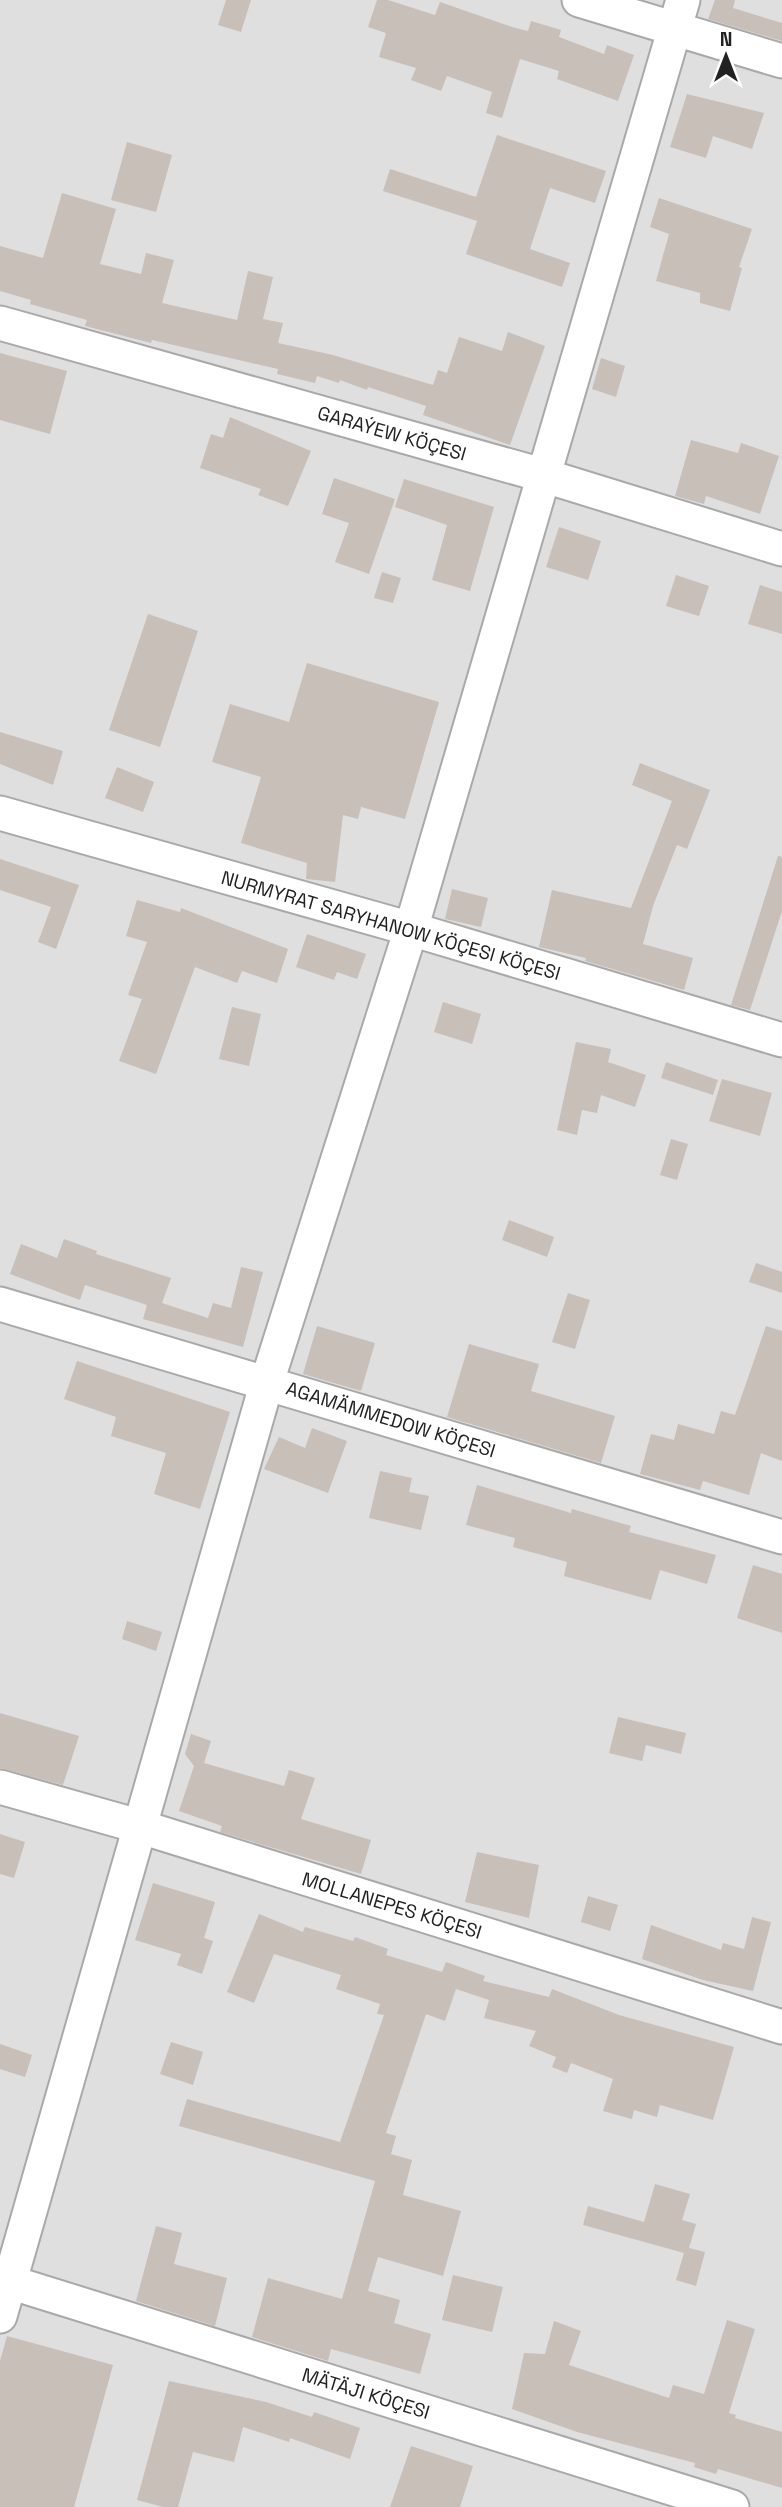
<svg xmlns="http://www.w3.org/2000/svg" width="782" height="2507" font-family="'Space Grotesk',sans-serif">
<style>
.residential{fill:#e0dfdf}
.building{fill:#c7bfb8}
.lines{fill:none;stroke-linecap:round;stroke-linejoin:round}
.minor-casing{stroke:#a9a9a9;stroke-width:37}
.minor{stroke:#fff;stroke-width:33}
.labels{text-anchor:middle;stroke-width:5;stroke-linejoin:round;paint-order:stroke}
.street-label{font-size:19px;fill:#222;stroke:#fff}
</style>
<rect width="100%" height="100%" fill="#f2efe9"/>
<rect class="residential" x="0" y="0" width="782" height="2507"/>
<g class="building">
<polygon points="226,0 251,0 241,32 218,25"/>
<polygon points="377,0 388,0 435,15 440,2 512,27 528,31 531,21 561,30 559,37 604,54 607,45 634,55 618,101 557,79 559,71 520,59 502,118 486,113 492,92 447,76 441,91 411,80 416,68 379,57 386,33 368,27"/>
<polygon points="715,0 735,0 733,8 782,23 782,41 708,19"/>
<polygon points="687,94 764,113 752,149 713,136 706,158 670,147"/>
<polygon points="497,135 606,171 595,203 550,188 530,249 570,263 562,287 466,254 477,221 383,191 390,169 476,197"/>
<polygon points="127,142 172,155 156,212 111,200"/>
<polygon points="62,193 116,209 100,264 141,274 146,253 174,260 162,303 237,320 248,271 273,277 263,319 283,323 278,343 333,355 433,385 438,370 447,373 459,337 502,351 508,332 545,346 510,445 423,415 426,406 368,387 367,390 340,380 339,383 317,376 315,383 277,374 278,369 152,340 151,343 85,326 87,320 30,304 31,300 0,291 0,246 43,258"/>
<polygon points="659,198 752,229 739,267 742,268 730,311 700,303 700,293 656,281 669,234 650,227"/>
<polygon points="0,353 67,371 50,434 0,420"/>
<polygon points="601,358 625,366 616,397 592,389"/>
<polygon points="230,417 311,451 288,506 258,495 261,489 200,468 211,434 223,438"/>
<polygon points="691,440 738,453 741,443 779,456 760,514 706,496 704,504 675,496"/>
<polygon points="334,478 395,499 369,574 335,562 349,523 322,514"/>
<polygon points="404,479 494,507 470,591 432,580 447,525 395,507"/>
<polygon points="559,527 601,541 588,580 546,567"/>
<polygon points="382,572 401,578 393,603 374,598"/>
<polygon points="676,575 709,586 699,616 666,606"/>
<polygon points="760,585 782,592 782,634 748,624"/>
<polygon points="148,614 198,631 160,747 109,730"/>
<polygon points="307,663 439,702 405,819 361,807 358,819 343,815 335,882 306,879 307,863 241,843 261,777 212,762 230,704 289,722"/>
<polygon points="0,732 63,751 53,785 0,764"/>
<polygon points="640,763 710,790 687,849 677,845 653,906 643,944 693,958 684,990 585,961 586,958 539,947 552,890 631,908 672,801 632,785"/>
<polygon points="117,767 154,782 143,812 105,798"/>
<polygon points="778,856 782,857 782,911 750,1010 731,1005"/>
<polygon points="0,859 79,885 56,949 38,942 51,907 0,890"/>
<polygon points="452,889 488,898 481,927 445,919"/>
<polygon points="137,900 180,912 181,908 288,949 277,983 242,971 237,983 195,967 156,1074 119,1061 142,999 128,995 147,942 126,936"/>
<polygon points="307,934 366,954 357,979 337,972 334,980 296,967"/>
<polygon points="443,1002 481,1014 472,1044 434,1032"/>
<polygon points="232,1007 261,1014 249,1066 219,1059"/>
<polygon points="576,1042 611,1049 608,1062 646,1075 635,1107 601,1095 597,1113 582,1110 577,1135 557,1130"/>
<polygon points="666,1062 718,1080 713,1095 661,1078"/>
<polygon points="722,1079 772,1093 760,1136 709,1121"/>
<polygon points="671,1139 688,1144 677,1180 660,1175"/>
<polygon points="509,1220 554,1237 547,1257 502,1240"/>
<polygon points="64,1239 97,1251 96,1254 171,1278 162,1303 208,1318 213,1303 231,1308 241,1267 263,1272 243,1347 143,1319 147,1305 85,1285 80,1300 10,1274 21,1244 57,1258"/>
<polygon points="756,1263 782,1272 782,1293 749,1282"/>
<polygon points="568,1293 590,1300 575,1349 552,1342"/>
<polygon points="317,1326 375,1343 361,1391 303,1374"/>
<polygon points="766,1326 782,1331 782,1461 761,1453 749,1495 703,1481 700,1490 640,1474 651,1434 674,1440 678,1424 714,1434 721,1411 735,1415"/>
<polygon points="469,1344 539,1364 531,1391 615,1416 601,1463 447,1417"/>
<polygon points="77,1361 230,1412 200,1509 154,1494 166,1453 111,1436 116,1417 64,1399"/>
<polygon points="312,1428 347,1441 328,1493 264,1469 279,1437 305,1448"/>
<polygon points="380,1471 412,1478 409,1492 429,1496 421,1530 369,1518"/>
<polygon points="477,1485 571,1513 572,1509 631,1526 629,1532 716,1555 707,1584 660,1570 651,1600 564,1576 567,1562 513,1547 515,1538 466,1525"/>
<polygon points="753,1565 782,1574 782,1633 737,1618"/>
<polygon points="127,1621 162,1632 156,1651 122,1639"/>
<polygon points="0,1713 79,1736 63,1785 0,1768"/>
<polygon points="618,1717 686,1733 681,1754 646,1745 642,1761 609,1753"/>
<polygon points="191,1734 211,1741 204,1763 284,1786 289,1770 315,1778 301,1819 371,1840 361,1874 220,1832 222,1826 179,1811 194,1766 185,1754"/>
<polygon points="0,1834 25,1842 14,1878 0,1874"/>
<polygon points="477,1852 539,1865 529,1918 465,1902"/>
<polygon points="153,1883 215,1902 204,1938 213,1941 202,1974 177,1965 181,1954 135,1940"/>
<polygon points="588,1896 618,1905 610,1931 581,1922"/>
<polygon points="259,1914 303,1932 305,1927 353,1941 355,1937 388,1949 386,1955 442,1972 446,1962 485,1976 483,1981 549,1997 552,1989 619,2015 734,2047 713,2120 660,2105 657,2117 634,2110 632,2119 603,2111 613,2079 571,2063 567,2073 552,2067 556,2057 529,2046 536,2031 484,2018 489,2000 456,1989 445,2021 426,2014 386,2133 396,2136 391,2154 412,2160 403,2195 461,2211 443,2276 378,2257 368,2291 400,2300 394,2323 431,2334 420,2374 331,2349 328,2361 252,2337 268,2278 342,2299 375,2181 179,2126 187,2099 340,2142 384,2015 377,2014 380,2004 336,1989 341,1975 274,1954 254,2003 227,1992"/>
<polygon points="752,1917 771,1922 753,1991 703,1980 642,1959 651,1925 721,1950 723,1943 744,1949"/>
<polygon points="171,2042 203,2052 193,2085 160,2074"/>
<polygon points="0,2044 32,2055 25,2077 0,2069"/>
<polygon points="655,2184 690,2194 682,2220 696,2224 689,2248 705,2252 696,2286 676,2280 684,2253 583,2225 588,2206 644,2222"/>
<polygon points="156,2226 182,2233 174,2264 227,2278 215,2326 136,2301"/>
<polygon points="453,2275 503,2287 492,2332 442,2320"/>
<polygon points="727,2320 755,2329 729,2413 736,2415 735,2418 782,2432 782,2488 718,2469 716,2474 694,2467 695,2463 577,2432 512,2409 524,2353 545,2354 554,2321 581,2331 569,2365 669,2398 673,2385 704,2394"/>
<polygon points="7,2336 113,2365 74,2507 0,2507 0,2361"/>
<polygon points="169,2381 266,2402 312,2417 314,2412 360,2428 350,2459 290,2438 289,2442 243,2427 234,2462 193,2452 178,2507 163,2507 137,2500"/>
<polygon points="411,2446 473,2466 460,2507 390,2507"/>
</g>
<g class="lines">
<defs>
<g id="minor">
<polyline points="579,0 782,61"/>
<polyline points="0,323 542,475 782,549"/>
<polyline points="0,813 411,929 782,1040"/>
<polyline points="0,1304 782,1537"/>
<polyline points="0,1787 138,1826 782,2027"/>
<polyline points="0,2279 732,2507"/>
<polyline points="0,2316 267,1382 411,929 683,0"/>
</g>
</defs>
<use href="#minor" class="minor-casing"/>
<use href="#minor" class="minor"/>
</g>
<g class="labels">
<g class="street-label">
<text transform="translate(392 433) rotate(16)" y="7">GARAÝEW KÖÇESI</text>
<text transform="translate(391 925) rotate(16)" y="7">NURMYRAT SARYHANOW KÖÇESI KÖÇESI</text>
<text transform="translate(391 1419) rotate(17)" y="7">AGAMÄMMEDOW KÖÇESI</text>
<text transform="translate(392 1905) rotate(17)" y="7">MOLLANEPES KÖÇESI</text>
<text transform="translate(366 2393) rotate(17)" y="7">MÄTÄJI KÖÇESI</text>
</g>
</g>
<g transform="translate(726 56)" stroke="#ffffff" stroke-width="5" paint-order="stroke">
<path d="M0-5L12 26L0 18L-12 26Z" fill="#222222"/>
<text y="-10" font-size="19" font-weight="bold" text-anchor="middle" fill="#222222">N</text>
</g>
</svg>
